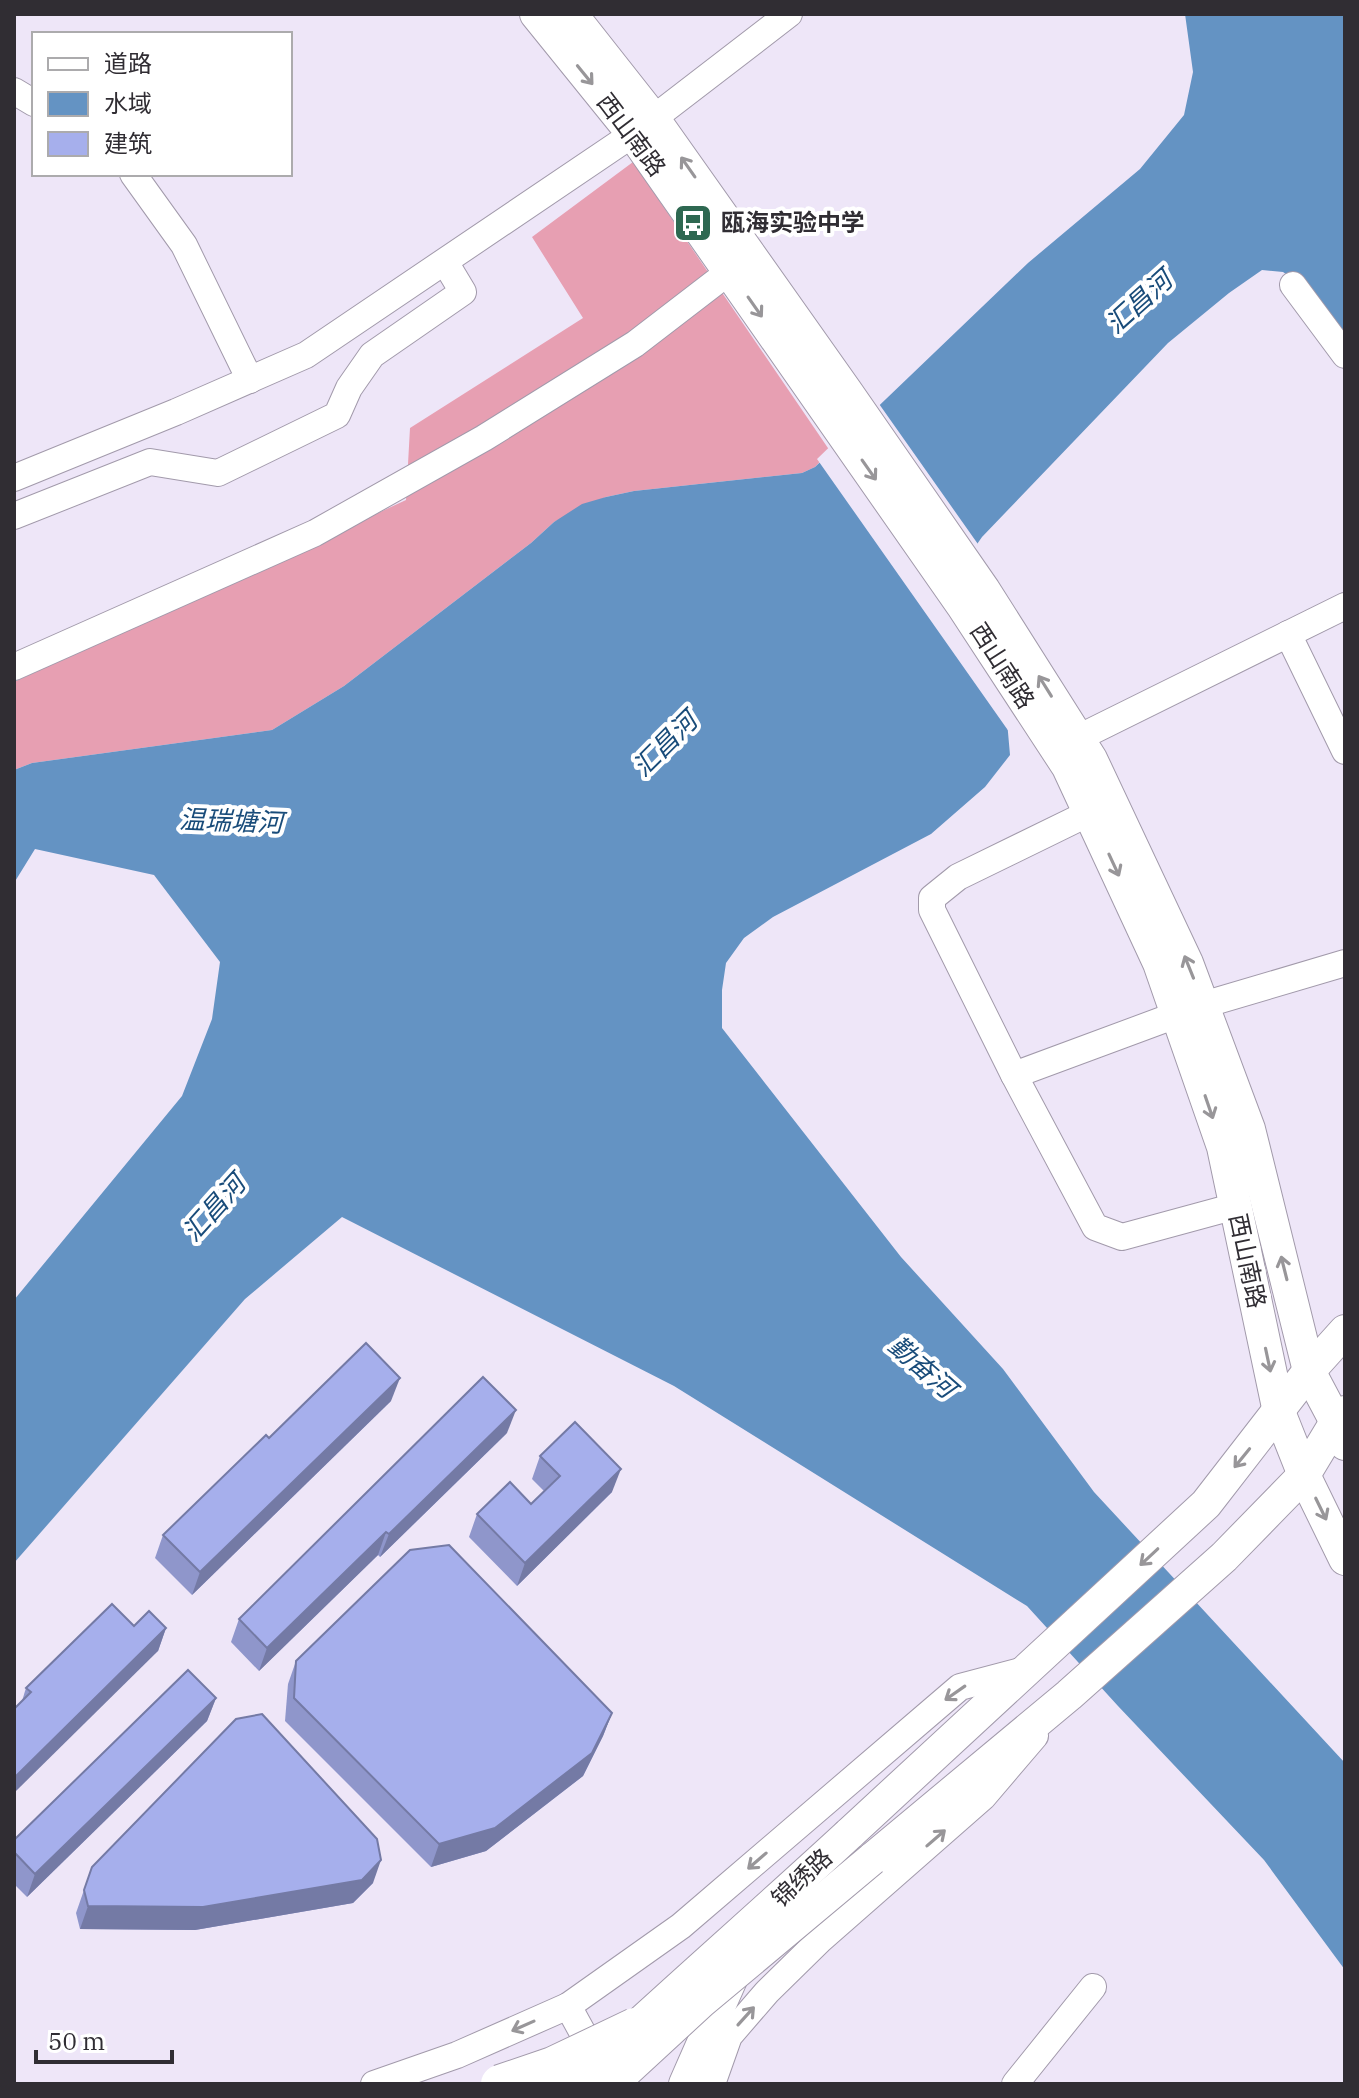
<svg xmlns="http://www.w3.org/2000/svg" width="1359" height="2098" font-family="'IBM Plex Serif','Noto Sans SC',serif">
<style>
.forest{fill:#e79fb2}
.water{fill:#6493c3}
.pier{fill:#eee6f8}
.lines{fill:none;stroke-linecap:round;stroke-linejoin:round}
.minor-casing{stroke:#a29aab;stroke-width:28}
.major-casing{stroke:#a29aab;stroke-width:34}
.minor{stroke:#fff;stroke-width:26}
.major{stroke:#fff;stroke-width:32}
.major-bridge-casing{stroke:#a29aab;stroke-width:34;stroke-linecap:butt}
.highway-bridge-casing{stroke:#a29aab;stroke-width:40;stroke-linecap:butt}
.major-bridge{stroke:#fff;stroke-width:32}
.highway-bridge{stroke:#fff;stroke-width:38}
.wall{fill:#8f96cb}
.shaded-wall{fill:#747aa5}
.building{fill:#a6afec;stroke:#747aa5;stroke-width:2}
.oneway{stroke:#989699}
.labels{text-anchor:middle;stroke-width:8;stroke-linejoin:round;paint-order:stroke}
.street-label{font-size:24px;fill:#302d33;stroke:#fff}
.poi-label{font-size:24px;font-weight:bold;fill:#302d33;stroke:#fff;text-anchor:start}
.water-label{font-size:26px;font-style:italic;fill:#194c7a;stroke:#fff}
</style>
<rect width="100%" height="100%" fill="#eee6f8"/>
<polygon class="forest" points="633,162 830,451 815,467 802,473 634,491 606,497 554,522 531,543 344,686 272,730 32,763 14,770 14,682 406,500 410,428 583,318 532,237"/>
<polygon class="water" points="1185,14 1345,14 1345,336 1305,287 1283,272 1262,270 1229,293 1168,343 982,537 957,573 957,641 1007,721 1010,755 985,787 931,834 773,917 744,938 726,963 722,990 722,1028 901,1257 1003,1369 1094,1492 1345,1763 1345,1970 1264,1860 1118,1706 1027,1606 674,1386 342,1217 245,1299 14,1563 14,1300 182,1096 212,1019 220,962 154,875 35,849 14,883 14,770 32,763 272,730 344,686 531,543 554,522 582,504 606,497 634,491 802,473 815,467 1028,263 1140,169 1184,115 1193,72"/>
<polygon class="pier" points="877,401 980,547 961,574 955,601 961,639 987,674 1010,720 1012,736 817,459"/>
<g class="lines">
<defs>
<g id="minor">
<polyline points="14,91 34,103"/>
<polyline points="133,174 184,245 250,380"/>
<polyline points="1293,285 1345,355"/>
<polyline points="14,478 176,412 306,355 633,134 789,14"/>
<polyline points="14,516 150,462 218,473 337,415 349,388 372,355 463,292 445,262"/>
<polyline points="1288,634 1345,751"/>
<polyline points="14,667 315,533 484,438 635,344 730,271"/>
<polyline points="1062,746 1345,606"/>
<polyline points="1089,813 958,877 932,898 932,910 1014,1075 1203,1005 1345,963"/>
<polyline points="1014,1075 1095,1227 1122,1237 1236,1206"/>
<polyline points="568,2006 585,2037 605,2059"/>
<polyline points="374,2084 457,2055 568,2006 681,1926 960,1687 1028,1669"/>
<polyline points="712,2084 729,2036 767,1992 820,1940 983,1797 1035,1736"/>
<polyline points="1015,2084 1093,1987"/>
</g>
<g id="major">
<polyline points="536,14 633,134 962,605 1068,767 1159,963 1223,1147 1279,1412 1304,1475 1345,1559"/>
<polyline points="571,14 653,118 846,391 984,590 1091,759 1187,963 1249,1129 1309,1371 1336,1422 1345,1444"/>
<polyline points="849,1834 1206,1504 1309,1371 1345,1331"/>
<polyline points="872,1859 1069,1695 1224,1557 1304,1475 1336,1422 1345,1412"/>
<polyline points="685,2084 732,1977"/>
</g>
</defs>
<use href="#minor" class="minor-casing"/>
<use href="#major" class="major-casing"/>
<use href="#minor" class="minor"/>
<use href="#major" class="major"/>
<defs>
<g id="major-bridge">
<path d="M574 2084C665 1999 758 1918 849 1834"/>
<polyline points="612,2084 701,2002 872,1859"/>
</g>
<polyline id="highway-bridge" points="500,2084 553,2066 635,2027"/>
</defs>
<use href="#major-bridge" class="major-bridge-casing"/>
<use href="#highway-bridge" class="highway-bridge-casing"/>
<use href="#major-bridge" class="major-bridge"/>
<use href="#highway-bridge" class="highway-bridge"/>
</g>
<g class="wall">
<polygon points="391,1401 192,1595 155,1558 163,1535 269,1438"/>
<polygon points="507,1433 380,1557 378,1555 259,1671 231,1642 239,1619"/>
<polygon points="540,1456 612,1492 517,1586 469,1537 477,1514 531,1504 544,1491 532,1479"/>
<polygon points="134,1626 166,1628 158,1651 22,1701 26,1688"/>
<polygon points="296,1661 612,1713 603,1736 583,1776 486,1851 431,1867 285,1721 288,1684"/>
<polygon points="216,1698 207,1721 27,1897 14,1884 14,1840"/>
<polygon points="92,1867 373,1883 353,1903 195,1930 80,1929 76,1913"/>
</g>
<g class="shaded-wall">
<polygon points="400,1378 391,1401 192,1595 200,1572"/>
<polygon points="516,1410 507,1433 380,1557 389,1534"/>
<polygon points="621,1469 612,1492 517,1586 525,1563"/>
<polygon points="386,1532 378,1555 259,1671 267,1648"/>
<polygon points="166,1628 158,1651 14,1793 14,1778"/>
<polygon points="216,1698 207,1721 27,1897 35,1874"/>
<polygon points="612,1713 603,1736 583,1776 486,1851 431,1867 439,1844"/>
<polygon points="381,1860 373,1883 353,1903 195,1930 80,1929 88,1906"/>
</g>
<g class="building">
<polygon points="366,1343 400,1378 200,1572 163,1535 266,1435 269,1438"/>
<polygon points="483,1377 516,1410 389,1534 386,1532 267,1648 239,1619"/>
<polygon points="575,1422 621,1469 525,1563 477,1514 510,1482 531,1504 560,1476 540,1456"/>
<polygon points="449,1545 612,1713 592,1753 495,1828 439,1844 294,1698 296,1661 410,1550"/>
<polygon points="112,1604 134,1626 149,1611 166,1628 14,1778 14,1709 31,1692 26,1688"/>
<polygon points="188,1670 216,1698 35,1874 14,1852 14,1840"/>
<polygon points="262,1714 377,1839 381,1860 362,1880 203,1907 88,1906 84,1890 92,1867 236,1719"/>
</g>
<defs><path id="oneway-shaft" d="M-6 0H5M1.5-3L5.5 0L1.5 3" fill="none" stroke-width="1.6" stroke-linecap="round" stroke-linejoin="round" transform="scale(2)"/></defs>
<g class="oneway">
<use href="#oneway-shaft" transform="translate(585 75) rotate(51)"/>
<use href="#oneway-shaft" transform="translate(688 167) rotate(-125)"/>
<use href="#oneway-shaft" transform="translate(755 307) rotate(55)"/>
<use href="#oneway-shaft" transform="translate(869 470) rotate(55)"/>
<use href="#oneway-shaft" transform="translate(1045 686) rotate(-122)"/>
<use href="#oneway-shaft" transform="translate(1114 865) rotate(65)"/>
<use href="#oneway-shaft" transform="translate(1189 967) rotate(-112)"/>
<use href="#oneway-shaft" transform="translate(1209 1107) rotate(71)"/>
<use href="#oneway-shaft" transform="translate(1284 1268) rotate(-104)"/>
<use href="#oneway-shaft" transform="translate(1268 1360) rotate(78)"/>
<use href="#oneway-shaft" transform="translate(1242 1458) rotate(129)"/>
<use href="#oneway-shaft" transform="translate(1321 1509) rotate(64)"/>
<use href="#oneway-shaft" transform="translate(1149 1557) rotate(137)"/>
<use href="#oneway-shaft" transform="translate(955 1693) rotate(145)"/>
<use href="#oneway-shaft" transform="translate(936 1838) rotate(-41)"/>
<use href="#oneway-shaft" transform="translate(757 1861) rotate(139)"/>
<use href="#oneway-shaft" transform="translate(746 2016) rotate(-48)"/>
<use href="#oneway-shaft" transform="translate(523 2026) rotate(156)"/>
</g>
<defs>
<symbol id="bus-square" viewBox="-11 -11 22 22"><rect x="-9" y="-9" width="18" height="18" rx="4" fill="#2e6851" stroke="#fff"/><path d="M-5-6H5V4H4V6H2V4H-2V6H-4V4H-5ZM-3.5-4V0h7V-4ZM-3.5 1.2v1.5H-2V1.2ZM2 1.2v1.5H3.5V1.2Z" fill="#fff"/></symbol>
</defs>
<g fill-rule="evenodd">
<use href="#bus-square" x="671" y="201" width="44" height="44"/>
</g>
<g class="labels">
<g class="street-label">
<text transform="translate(631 135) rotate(53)" y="8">西山南路</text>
<text transform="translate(1002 666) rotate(57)" y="8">西山南路</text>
<text transform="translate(1247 1261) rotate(78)" y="8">西山南路</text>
<text transform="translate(802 1878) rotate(-43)" y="8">锦绣路</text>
</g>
<g class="poi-label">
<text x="721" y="231">瓯海实验中学</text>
</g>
<g class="water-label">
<text transform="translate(1139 302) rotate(-42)" y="9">汇昌河</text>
<text transform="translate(665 744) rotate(-45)" y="9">汇昌河</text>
<text transform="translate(231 821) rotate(2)" y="9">温瑞塘河</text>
<text transform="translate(214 1208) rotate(-48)" y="9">汇昌河</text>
<text transform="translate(922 1367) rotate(41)" y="9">勤奋河</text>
</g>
</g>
<rect width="1359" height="2098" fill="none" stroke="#302d33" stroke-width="32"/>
<rect x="32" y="32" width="260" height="144" fill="#ffffff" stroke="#acabad" stroke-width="2"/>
<rect x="48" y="58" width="40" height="12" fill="#ffffff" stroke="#acabad" stroke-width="2"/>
<text x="104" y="72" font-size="24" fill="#302d33">道路</text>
<rect x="48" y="92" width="40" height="24" fill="#6493c3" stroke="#acabad" stroke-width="2"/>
<text x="104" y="112" font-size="24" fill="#302d33">水域</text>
<rect x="48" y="132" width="40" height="24" fill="#a6afec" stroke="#acabad" stroke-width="2"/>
<text x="104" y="152" font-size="24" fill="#302d33">建筑</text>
<path d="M36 2050v12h136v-12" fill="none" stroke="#302d33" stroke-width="4"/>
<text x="48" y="2050" font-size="24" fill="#302d33" stroke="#ffffff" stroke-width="6" paint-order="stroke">50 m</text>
</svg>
